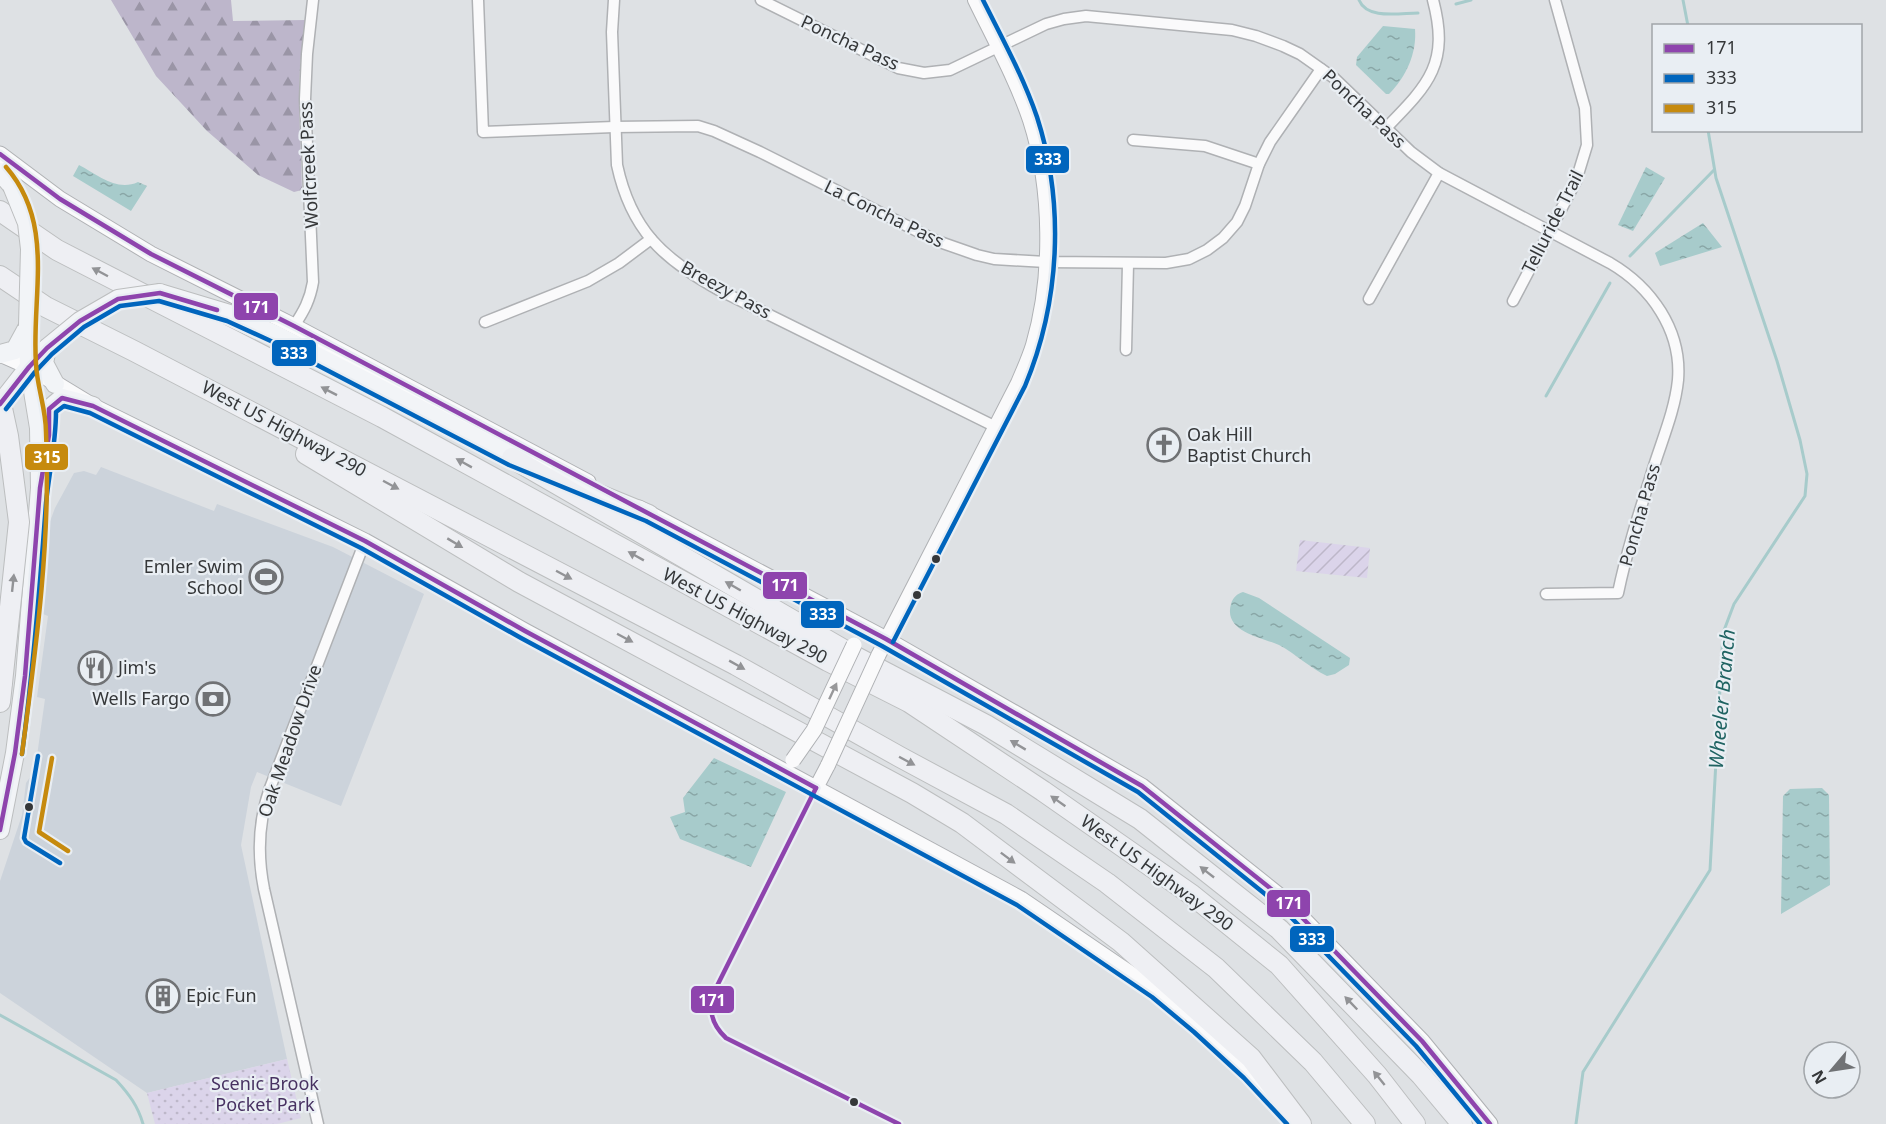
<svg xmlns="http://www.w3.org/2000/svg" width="1886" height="1124" font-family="'Noto Sans',sans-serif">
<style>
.built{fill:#ccd3db}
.forest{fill:url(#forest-firs)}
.park{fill:url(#park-dots)}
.garden{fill:url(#garden-furrows)}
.water{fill:url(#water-ripples)}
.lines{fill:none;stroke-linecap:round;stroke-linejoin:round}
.stream{stroke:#a7cbcb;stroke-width:3}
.minor-casing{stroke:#afb1b4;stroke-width:13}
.tertiary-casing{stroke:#afb1b4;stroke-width:16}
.secondary-casing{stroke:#afb1b4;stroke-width:17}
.primary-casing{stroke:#bcbebf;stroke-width:20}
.motorway-casing{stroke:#bcbebf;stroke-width:22}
.minor{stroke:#fafafb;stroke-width:10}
.tertiary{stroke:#fafafb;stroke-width:14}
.secondary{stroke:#fafafb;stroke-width:15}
.primary{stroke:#f2f4f7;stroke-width:18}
.motorway{stroke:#eeeff3;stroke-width:20}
.tertiary-bridge-casing{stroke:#afb1b4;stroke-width:16;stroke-linecap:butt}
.secondary-bridge-casing{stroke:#afb1b4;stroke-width:17;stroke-linecap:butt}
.primary-bridge-casing{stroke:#bcbebf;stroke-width:20;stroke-linecap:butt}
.motorway-bridge-casing{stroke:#bcbebf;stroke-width:22;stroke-linecap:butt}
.tertiary-bridge{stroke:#fafafb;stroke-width:14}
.secondary-bridge{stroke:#fafafb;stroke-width:15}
.primary-bridge{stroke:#f2f4f7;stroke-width:18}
.motorway-bridge{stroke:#eeeff3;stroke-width:20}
.bus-1-casing{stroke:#e9eef3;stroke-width:9}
.bus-2-casing{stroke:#e9eef3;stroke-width:9}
.bus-3-casing{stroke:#e9eef3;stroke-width:9}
.bus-1{stroke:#8e44ad;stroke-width:4.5}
.bus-2{stroke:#0065bd;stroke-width:4.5}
.bus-3{stroke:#c68a0e;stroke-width:4.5}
.oneway{fill:#929396}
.oneway2{fill:#98989a}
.bus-dot{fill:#353739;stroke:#e9eef3;stroke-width:2}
.labels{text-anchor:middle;stroke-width:4.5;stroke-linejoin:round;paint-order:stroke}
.street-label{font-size:18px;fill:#353739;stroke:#e9eef3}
.poi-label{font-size:18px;fill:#353739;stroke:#e9eef3;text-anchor:start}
.park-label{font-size:18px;fill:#473161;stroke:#e9eef3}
.water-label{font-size:20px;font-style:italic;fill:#1f6362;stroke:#e9eef3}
.line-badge{stroke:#e9eef3;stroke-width:2}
.badge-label{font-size:16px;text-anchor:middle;font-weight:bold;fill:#fff}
</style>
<defs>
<pattern id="forest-firs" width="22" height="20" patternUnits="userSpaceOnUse" patternTransform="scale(1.5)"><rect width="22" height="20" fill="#bdb6cb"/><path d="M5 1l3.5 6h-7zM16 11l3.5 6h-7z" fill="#9a95a6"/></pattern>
<pattern id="park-dots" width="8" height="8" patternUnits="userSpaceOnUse" patternTransform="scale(1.5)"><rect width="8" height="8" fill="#dbd4ea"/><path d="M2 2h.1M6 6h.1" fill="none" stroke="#bdb7c9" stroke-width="1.8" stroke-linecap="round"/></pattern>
<pattern id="garden-furrows" width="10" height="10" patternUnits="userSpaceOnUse" patternTransform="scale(1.5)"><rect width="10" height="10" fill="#dbd4ea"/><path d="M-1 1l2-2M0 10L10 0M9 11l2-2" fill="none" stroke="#bdb7c9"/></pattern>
<pattern id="water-ripples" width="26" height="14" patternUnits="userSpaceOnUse" patternTransform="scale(1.5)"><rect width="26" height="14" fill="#a7cbcb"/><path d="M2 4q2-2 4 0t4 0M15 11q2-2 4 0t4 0" fill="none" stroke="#89a6a6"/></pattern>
</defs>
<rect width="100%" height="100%" fill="#dee1e4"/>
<polygon class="built" points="101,467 214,511 217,504 333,547 424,594 341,806 257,772 251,787 241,845 287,1059 147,1093 0,993 0,881 22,815 26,783 35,770 45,699 37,697 48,616 35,611 45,535 55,508 74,473 84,471 96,475"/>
<polygon class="forest" points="111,0 231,0 233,21 306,20 300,66 299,105 302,190 294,192 258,175 207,131 156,76"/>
<polygon class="park" points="287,1059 301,1118 277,1124 155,1124 147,1093"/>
<polygon class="garden" points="1300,540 1370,548 1367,578 1296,571"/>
<g class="water">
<path d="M1383 26 1415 29C1417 53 1406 77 1389 94H1386L1356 65 1357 57Z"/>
<path d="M79 165C98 175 117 192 138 182L147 186 131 211 73 176Z"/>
<polygon points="1646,167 1665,178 1633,231 1618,225"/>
<polygon points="1703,223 1722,247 1660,266 1655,253"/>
<path d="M1243 592 1259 598 1350 658 1349 665 1335 674 1327 676C1310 668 1296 654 1279 645 1261 637 1223 632 1231 604 1233 597 1237 594 1243 592Z"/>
<polygon points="714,758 786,792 751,867 680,839 670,817 685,812 683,798"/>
<polygon points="1822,788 1829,795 1830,885 1781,914 1783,796 1790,789"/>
</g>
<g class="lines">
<g class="stream">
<path d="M1359 0C1367 20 1400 13 1418 13"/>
<polyline points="1683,0 1688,26"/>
<polyline points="1456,4 1471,0"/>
<polyline points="1630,256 1714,170"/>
<polyline points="1546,396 1610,283"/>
<path d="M0 1015 116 1080C129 1094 138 1106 143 1124"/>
<polyline points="1576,1124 1583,1072 1710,870 1723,633 1734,604 1805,496 1807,474 1800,440 1777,361 1716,178 1708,130"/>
</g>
<defs>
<g id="minor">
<polyline points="478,0 483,132 614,127 698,126 714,131 760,152 937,241 977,255 994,259 1046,262 1166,263 1189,259 1207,250 1223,238 1237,222 1245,206 1259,164 1270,142 1321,69"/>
<path d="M614 0 612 32 617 165C631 230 663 259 719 290L996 427"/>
<path d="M761 0 898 68 924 73 950 70 1046 24 1064 19 1086 16 1232 30 1256 36 1283 46 1300 54 1334 78 1411 152 1439 173 1610 263C1651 287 1682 330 1678 380 1675 410 1662 440 1653 469 1640 510 1627 550 1618 593L1546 594"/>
<path d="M1386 128C1428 85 1450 64 1433 0"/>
<polyline points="1133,140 1205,146 1259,164"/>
<polyline points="1369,299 1439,173"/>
<polyline points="1513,301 1576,181 1587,145 1585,108 1555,0"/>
<polyline points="485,322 588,281 619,263 651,239"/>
<path d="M294 326C304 311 310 300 313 282L305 99 307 54 313 0"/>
<polyline points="1126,350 1128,264"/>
<path d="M318 1124 264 889C257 854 258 822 270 788L365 541"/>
</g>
<g id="tertiary">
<path d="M878 656 1018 383C1023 371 1029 358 1033 345 1053 277 1052 188 1030 120 1016 79 994 39 975 0"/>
<polyline points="816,788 828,765"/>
</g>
<g id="secondary">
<polyline points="0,154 60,199 151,254 294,326 588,482"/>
<polyline points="0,354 29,367 93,406 365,541 525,631 1021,899 1156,991 1199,1026 1268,1093"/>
<polyline points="639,508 886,639 1142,786 1285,900 1422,1041 1490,1124"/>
</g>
<g id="primary">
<polyline points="0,172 12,186"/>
<polyline points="160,293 230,314 276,335 525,463"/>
<polyline points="47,348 44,363 55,384"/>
<polyline points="0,354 15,350 27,328"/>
<polyline points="0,404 32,363"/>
<polyline points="49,436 49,409 62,398 93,406"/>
<polyline points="556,476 649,514"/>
<polyline points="0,830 15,753 25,676 40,488 39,428 29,367 28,326"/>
</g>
<g id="motorway">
<polyline points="0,211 57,250 382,417 828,661 909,702 1043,791 1192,895 1279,965 1377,1075 1415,1124"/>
<polyline points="0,276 46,307 134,351 736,665 900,757 1006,814 1107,883 1216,968 1313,1062 1365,1124"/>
<polyline points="306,454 519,582 912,793 962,823 1121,942 1251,1058 1301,1124"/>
<polyline points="512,458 856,657 986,725 1140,819 1279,929 1421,1075 1462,1124"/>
<polyline points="0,702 2,683"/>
</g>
</defs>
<use href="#minor" class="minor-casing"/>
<use href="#tertiary" class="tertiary-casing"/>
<use href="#secondary" class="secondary-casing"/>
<use href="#primary" class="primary-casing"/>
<use href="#motorway" class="motorway-casing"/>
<use href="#minor" class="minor"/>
<use href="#tertiary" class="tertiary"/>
<use href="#secondary" class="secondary"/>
<use href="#primary" class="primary"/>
<use href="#motorway" class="motorway"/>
<defs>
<polyline id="tertiary-bridge" points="828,765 878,656"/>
<polyline id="secondary-bridge" points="793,760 814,730 854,645"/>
<g id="primary-bridge">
<polyline points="12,186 27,223 30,249 28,326"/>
<polyline points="47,348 80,321 118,299 160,293"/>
</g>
<polyline id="motorway-bridge" points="0,399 8,436 19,522 2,683"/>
</defs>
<use href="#tertiary-bridge" class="tertiary-bridge-casing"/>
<use href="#secondary-bridge" class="secondary-bridge-casing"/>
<use href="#primary-bridge" class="primary-bridge-casing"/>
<use href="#motorway-bridge" class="motorway-bridge-casing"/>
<use href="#tertiary-bridge" class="tertiary-bridge"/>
<use href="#secondary-bridge" class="secondary-bridge"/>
<use href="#primary-bridge" class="primary-bridge"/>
<use href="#motorway-bridge" class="motorway-bridge"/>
<defs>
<g id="bus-1">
<polyline points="0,154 60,199 151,254 294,326 886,639 1142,786 1285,900 1422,1041 1490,1124"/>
<polyline points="0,404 29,367 47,348 80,321 118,299 160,293 217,310"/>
<path d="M816 788 716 988C708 1008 710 1023 726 1038L899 1124"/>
<polyline points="0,830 15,753 25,676 40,488 49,435 49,409 62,398 93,406 365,541 525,631 816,788"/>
</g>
<g id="bus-2">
<polyline points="6,409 35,372 52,354 84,327 120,306 159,301 227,321 273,342 509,465 646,521 882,646 1138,792 1280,906 1416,1046 1480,1124"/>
<path d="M893 642 1025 386C1060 302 1065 204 1037 117 1023 76 1002 38 983 0"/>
<path d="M22 754C33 671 40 587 46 503 49 473 56 443 56 412L64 406 90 413 361 548 521 638 1017 905 1152 997 1194 1032 1244 1078 1287 1124"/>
<polyline points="38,756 24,838 26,842 60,863"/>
</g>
<g id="bus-3">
<path d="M6 167C56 224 31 296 36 364 37 387 46 409 46 432 51 539 36 648 22 754"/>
<polyline points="52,758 39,832 68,851"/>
</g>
</defs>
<use href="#bus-1" class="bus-1-casing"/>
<use href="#bus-2" class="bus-2-casing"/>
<use href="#bus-3" class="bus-3-casing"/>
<use href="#bus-1" class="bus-1"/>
<use href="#bus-2" class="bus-2"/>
<use href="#bus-3" class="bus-3"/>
</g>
<defs><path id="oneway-solid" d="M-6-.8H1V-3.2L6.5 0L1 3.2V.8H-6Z" transform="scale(1.5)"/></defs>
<g class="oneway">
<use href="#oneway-solid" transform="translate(100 272) rotate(-152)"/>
<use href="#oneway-solid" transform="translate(329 391) rotate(-153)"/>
<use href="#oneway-solid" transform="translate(464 463) rotate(-151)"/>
<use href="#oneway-solid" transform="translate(391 485) rotate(28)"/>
<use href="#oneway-solid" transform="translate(455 543) rotate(31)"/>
<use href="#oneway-solid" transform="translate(636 556) rotate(-151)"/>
<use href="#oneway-solid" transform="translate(564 575) rotate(28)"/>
<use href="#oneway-solid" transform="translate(13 583) rotate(-84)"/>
<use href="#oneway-solid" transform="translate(733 586) rotate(-150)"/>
<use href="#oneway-solid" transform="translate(625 638) rotate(28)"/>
<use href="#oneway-solid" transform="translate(737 665) rotate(29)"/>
<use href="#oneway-solid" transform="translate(1018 745) rotate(-149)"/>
<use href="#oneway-solid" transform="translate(907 761) rotate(28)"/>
<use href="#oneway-solid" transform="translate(1058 801) rotate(-145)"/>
<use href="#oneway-solid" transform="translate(1008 858) rotate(37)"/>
<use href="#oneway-solid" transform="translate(1207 872) rotate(-142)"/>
<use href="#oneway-solid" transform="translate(1351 1003) rotate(-134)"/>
<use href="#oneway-solid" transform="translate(1379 1078) rotate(-129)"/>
</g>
<use class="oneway2" href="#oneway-solid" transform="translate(833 691) rotate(-65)"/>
<defs>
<symbol id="church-ring" viewBox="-11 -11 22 22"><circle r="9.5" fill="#e9eef3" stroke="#707275" stroke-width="1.5"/><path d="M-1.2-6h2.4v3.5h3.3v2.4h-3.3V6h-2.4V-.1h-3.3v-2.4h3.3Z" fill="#707275"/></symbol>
<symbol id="stadium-ring" viewBox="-11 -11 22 22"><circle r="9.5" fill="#e9eef3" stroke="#707275" stroke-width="1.5"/><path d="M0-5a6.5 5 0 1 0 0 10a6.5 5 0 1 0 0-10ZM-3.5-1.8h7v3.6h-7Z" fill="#707275"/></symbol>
<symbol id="restaurant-ring" viewBox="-11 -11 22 22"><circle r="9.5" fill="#e9eef3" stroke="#707275" stroke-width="1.5"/><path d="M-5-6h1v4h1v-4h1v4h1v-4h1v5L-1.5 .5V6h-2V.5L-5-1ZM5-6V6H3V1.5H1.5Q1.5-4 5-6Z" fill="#707275"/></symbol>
<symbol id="bank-ring" viewBox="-11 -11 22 22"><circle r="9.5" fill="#e9eef3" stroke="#707275" stroke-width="1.5"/><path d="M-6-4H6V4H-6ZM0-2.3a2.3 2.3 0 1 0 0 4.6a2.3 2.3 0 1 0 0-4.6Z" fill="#707275"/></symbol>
<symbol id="building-ring" viewBox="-11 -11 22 22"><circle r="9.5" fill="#e9eef3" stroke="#707275" stroke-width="1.5"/><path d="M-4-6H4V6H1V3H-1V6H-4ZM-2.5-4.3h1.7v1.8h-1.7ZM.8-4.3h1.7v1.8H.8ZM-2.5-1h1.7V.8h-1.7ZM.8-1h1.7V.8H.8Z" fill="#707275"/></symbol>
</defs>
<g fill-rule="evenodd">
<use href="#church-ring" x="1145" y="426" width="38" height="38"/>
<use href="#stadium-ring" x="247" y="558" width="38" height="38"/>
<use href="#restaurant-ring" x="76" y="649" width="38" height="38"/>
<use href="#bank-ring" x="194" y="680" width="38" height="38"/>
<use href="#building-ring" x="144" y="977" width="38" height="38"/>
</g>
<g class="bus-dot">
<circle cx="936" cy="559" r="5"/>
<circle cx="917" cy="595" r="5"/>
<circle cx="29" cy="807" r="5"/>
<circle cx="854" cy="1102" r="5"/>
</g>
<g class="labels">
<g class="street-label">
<text transform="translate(850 43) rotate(25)" y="6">Poncha Pass</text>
<text transform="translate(1364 109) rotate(43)" y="6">Poncha Pass</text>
<text transform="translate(309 165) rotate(-93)" y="6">Wolfcreek Pass</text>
<text transform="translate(884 214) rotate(26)" y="6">La Concha Pass</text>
<text transform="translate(1553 222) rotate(-63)" y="6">Telluride Trail</text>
<text transform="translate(726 290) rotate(29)" y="6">Breezy Pass</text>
<text transform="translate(284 429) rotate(28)" y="6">West US Highway 290</text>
<text transform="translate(1640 515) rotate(-74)" y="6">Poncha Pass</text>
<text transform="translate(745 616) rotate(28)" y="6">West US Highway 290</text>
<text transform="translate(290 741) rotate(-71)" y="6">Oak Meadow Drive</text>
<text transform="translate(1157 873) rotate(36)" y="6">West US Highway 290</text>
</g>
<g class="poi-label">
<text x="1187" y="441">Oak Hill<tspan x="1187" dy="21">Baptist Church</tspan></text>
<text x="243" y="573" text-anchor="end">Emler Swim<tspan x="243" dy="21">School</tspan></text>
<text x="118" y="674">Jim's</text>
<text x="190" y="705" text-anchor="end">Wells Fargo</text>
<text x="186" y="1002">Epic Fun</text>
</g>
<g class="park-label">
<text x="265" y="1090">Scenic Brook<tspan x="265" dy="21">Pocket Park</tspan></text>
</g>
<g class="water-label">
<text transform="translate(1722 699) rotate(-85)" y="7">Wheeler Branch</text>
</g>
</g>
<g class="line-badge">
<rect x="1025" y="145" width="45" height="29" rx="6" fill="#0065bd"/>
<rect x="233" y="292" width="46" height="29" rx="6" fill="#8e44ad"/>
<rect x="271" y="339" width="46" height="28" rx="6" fill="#0065bd"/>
<rect x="24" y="443" width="45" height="28" rx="6" fill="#c68a0e"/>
<rect x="762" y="571" width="46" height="29" rx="6" fill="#8e44ad"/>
<rect x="800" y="600" width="45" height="29" rx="6" fill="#0065bd"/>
<rect x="1266" y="889" width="45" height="29" rx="6" fill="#8e44ad"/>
<rect x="1289" y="925" width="46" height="28" rx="6" fill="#0065bd"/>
<rect x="690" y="985" width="45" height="29" rx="6" fill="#8e44ad"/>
</g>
<g class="badge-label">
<text x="1048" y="165">333</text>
<text x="256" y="313">171</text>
<text x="294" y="359">333</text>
<text x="47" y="463">315</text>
<text x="785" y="591">171</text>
<text x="823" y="620">333</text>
<text x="1289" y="909">171</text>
<text x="1312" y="945">333</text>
<text x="712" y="1006">171</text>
</g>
<rect x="1652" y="24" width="210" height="108" fill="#e9eef3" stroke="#a1a5a9" stroke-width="1.5"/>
<rect x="1664" y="44" width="30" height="9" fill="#8e44ad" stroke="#a1a5a9" stroke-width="1.5"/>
<text x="1706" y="54" font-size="18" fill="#353739">171</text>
<rect x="1664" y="74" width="30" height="9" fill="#0065bd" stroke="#a1a5a9" stroke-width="1.5"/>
<text x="1706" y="84" font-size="18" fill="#353739">333</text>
<rect x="1664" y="104" width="30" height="9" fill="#c68a0e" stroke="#a1a5a9" stroke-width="1.5"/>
<text x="1706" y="114" font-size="18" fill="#353739">315</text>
<g transform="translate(1832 1070) rotate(241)"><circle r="28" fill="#e9eef3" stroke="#a1a5a9" stroke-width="1.5"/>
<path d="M0-4.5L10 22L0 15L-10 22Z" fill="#707275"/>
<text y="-9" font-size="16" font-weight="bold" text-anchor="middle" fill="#353739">N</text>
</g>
</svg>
